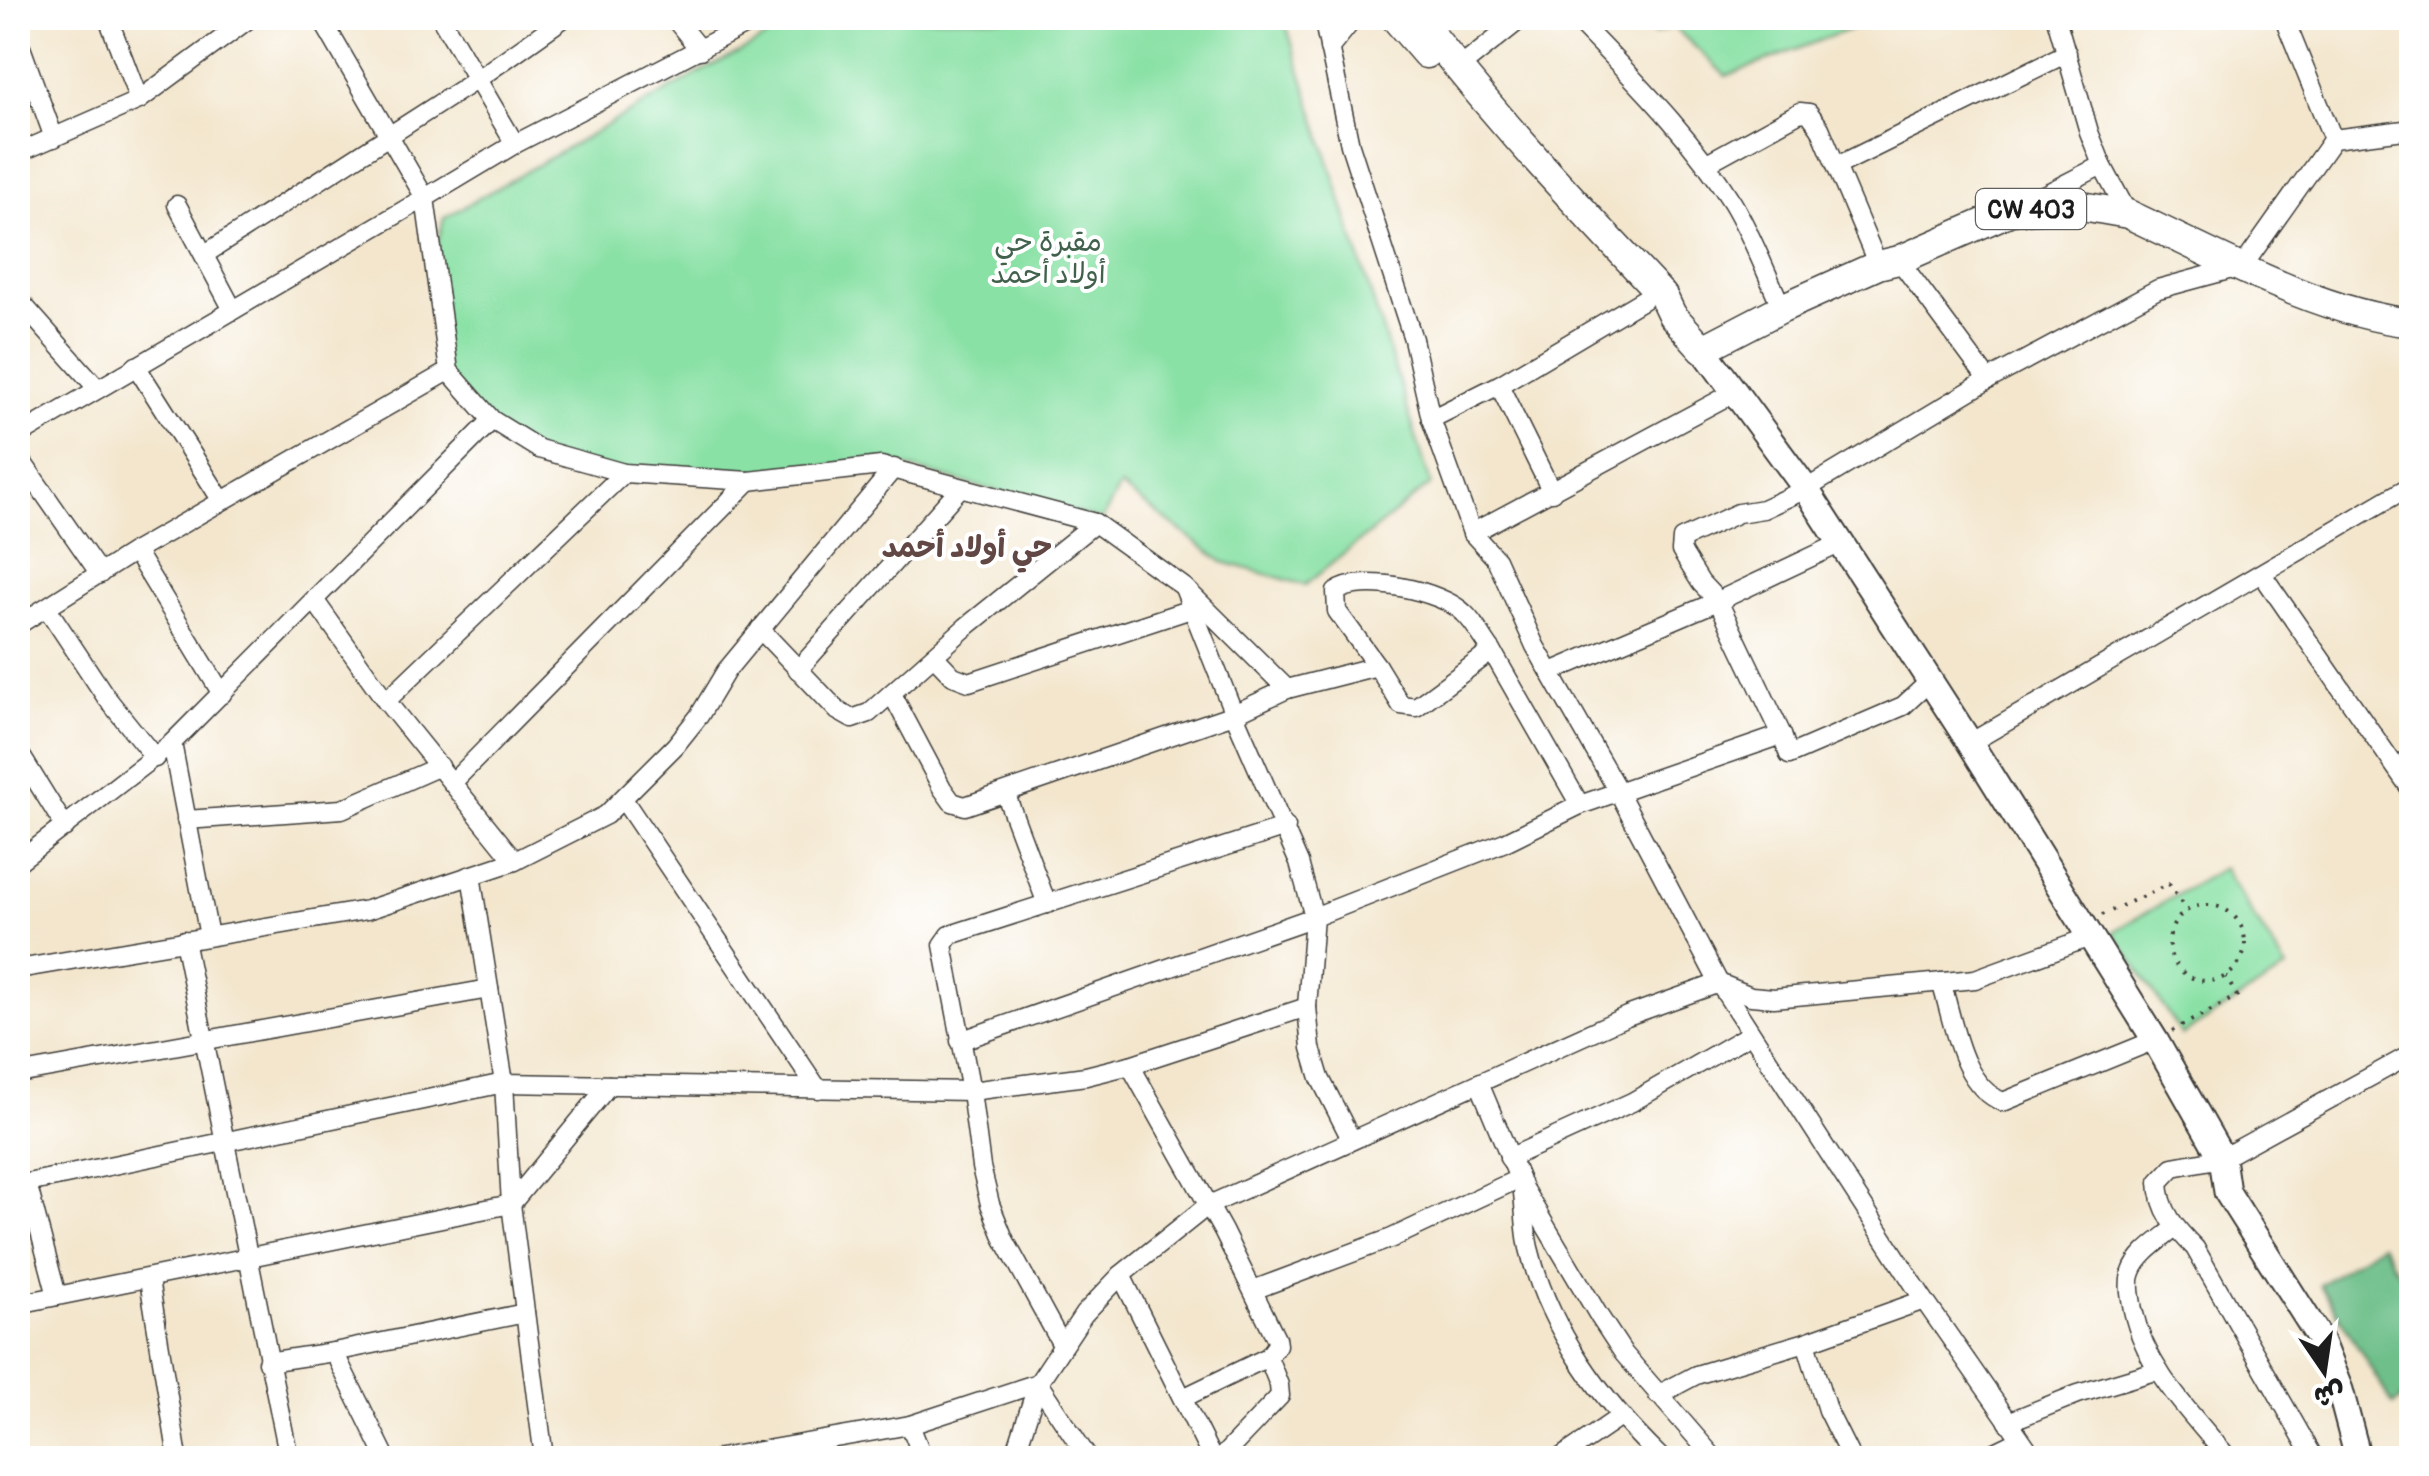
<svg xmlns="http://www.w3.org/2000/svg" width="2429" height="1476" font-family="Pangolin,'Playpen Sans Arabic',sans-serif">
<style>
.green{fill:#89e1a5;stroke:#527e60;stroke-width:2.5}
.forest{fill:#6ebf8a;stroke:#456e53;stroke-width:2.5}
.lines{fill:none;stroke-linecap:round;stroke-linejoin:round}
.minor-casing{stroke:#3c3a37;stroke-width:21}
.secondary-casing{stroke:#3c3a37;stroke-width:29}
.primary-casing{stroke:#3c3a37;stroke-width:31}
.path{stroke:#3c3a37;stroke-width:4;stroke-dasharray:2.5 8;stroke-linecap:butt}
.minor{stroke:#fff;stroke-width:18}
.secondary{stroke:#fff;stroke-width:25}
.primary{stroke:#fff;stroke-width:28}
.labels{text-anchor:middle;stroke-width:8;stroke-linejoin:round;paint-order:stroke}
.shield{fill:#fff;stroke:#606060;stroke-width:2.5}
.shield-label{font-size:25px;font-weight:bold;fill:#1c1c1c}
.park-label{font-size:28px;fill:#42614c;stroke:#fff}
.neighbourhood-label{font-size:30px;font-weight:bold;fill:#624844;stroke:#fff}
</style>
<rect width="100%" height="100%" fill="#fff"/>
<filter id="ink" filterUnits="userSpaceOnUse"><feTurbulence type="fractalNoise" baseFrequency=".01" numOctaves="2"/><feDisplacementMap in="SourceGraphic" scale="20" xChannelSelector="R" yChannelSelector="G"/><feConvolveMatrix kernelMatrix="1 2 1 2 8 2 1 2 1" color-interpolation-filters="sRGB"/></filter>
<filter id="wash" filterUnits="userSpaceOnUse"><feTurbulence type="fractalNoise" baseFrequency=".0048" numOctaves="4" result="noise"/><feDisplacementMap in="SourceGraphic" scale="40" xChannelSelector="R" yChannelSelector="G"/><feGaussianBlur stdDeviation="2.25" result="paint"/><feColorMatrix in="noise" values="0 0 0 0 0 0 0 0 0 0 0 0 0 0 0 0 0 1.4 0 .05"/><feComposite in="paint" operator="in"/></filter>
<g filter="url(#wash)">
<rect width="100%" height="100%" fill="#f3e6cd"/>
<g class="green">
<polygon points="804,18 1284,18 1431,484 1305,585 1223,562 1120,486 1102,520 880,460 748,478 619,476 526,450 446,391 435,253 444,218 699,73"/>
<polygon points="1647,18 1879,18 1726,76 1673,26 1654,34"/>
<polygon points="2223,868 2287,969 2182,1035 2113,932"/>
</g>
<polygon class="forest" points="2381,1244 2411,1293 2411,1393 2393,1405 2320,1285"/>
</g>
<g filter="url(#ink)">
<g class="lines">
<defs>
<g id="minor">
<polyline points="108,18 139,100"/>
<polyline points="441,18 515,144"/>
<polyline points="674,18 700,50"/>
<polyline points="759,18 515,144 425,198 449,371 492,420 539,449 624,473 749,481 881,466 1095,523 1184,587 1287,689 1377,666 1401,705 1416,707 1492,651 1580,805"/>
<polyline points="1323,18 1350,145 1413,339 1431,419 1472,533 1496,559 1535,646 1618,791 1719,983 1924,1300 2034,1458"/>
<path d="M1575 18C1631 77 1689 133 1732 202 1752 235 1766 273 1782 308"/>
<polyline points="2056,18 2089,132 2102,165 2128,214"/>
<polyline points="2284,18 2333,139"/>
<polyline points="18,39 54,138"/>
<polyline points="1329,49 1354,18"/>
<polyline points="1458,69 1522,18"/>
<polyline points="18,153 139,100 250,18"/>
<polyline points="1707,163 1800,112 1809,113 1820,128 1878,265"/>
<polyline points="1837,166 2067,53"/>
<polyline points="177,205 233,310"/>
<polyline points="2022,206 2102,165"/>
<polyline points="205,254 479,78 564,18"/>
<polyline points="1899,260 1988,380"/>
<polyline points="18,299 98,389"/>
<polyline points="136,366 222,501"/>
<polyline points="1499,385 1552,492"/>
<polyline points="1431,419 1499,385 1644,299"/>
<polyline points="18,436 425,198 321,18"/>
<polyline points="18,456 100,574"/>
<polyline points="1472,533 1735,392"/>
<polyline points="135,551 222,694"/>
<polyline points="2262,574 2412,791"/>
<polyline points="1184,588 1234,714 1299,863 1314,917 1307,1007 1311,1048 1320,1078 1351,1139"/>
<polyline points="315,601 386,701 515,861"/>
<polyline points="47,608 106,697 155,758"/>
<polyline points="18,625 135,551 449,371"/>
<polyline points="760,629 838,711 852,719 869,713 966,627 1095,523"/>
<polyline points="934,656 953,676 969,682 1191,609"/>
<path d="M1377 666 1337 611 1336 592C1361 573 1442 591 1464 613 1475 623 1483 639 1492 651"/>
<polyline points="798,670 960,488"/>
<polyline points="1551,672 1718,601 1841,543"/>
<polyline points="892,694 942,788 952,802 965,806 1234,714 1287,689"/>
<polyline points="386,701 624,473"/>
<polyline points="1782,735 1718,601 1701,583 1681,551 1682,539 1738,513 1763,509 1806,489 1988,380 2158,289 2243,266 2333,139 2412,129"/>
<polyline points="172,743 209,936"/>
<polyline points="1970,743 2412,485"/>
<polyline points="18,751 65,827"/>
<polyline points="453,782 749,481"/>
<polyline points="1006,795 1047,904"/>
<polyline points="623,799 818,1089"/>
<polyline points="186,820 342,809 440,766"/>
<polyline points="18,862 172,743 492,420"/>
<polyline points="471,875 504,1083 511,1204 544,1458"/>
<polyline points="184,940 289,1458"/>
<polyline points="18,969 367,910 515,861 606,815 675,746 699,716 726,671 894,468"/>
<path d="M1941 982C1954 1022 1960 1085 2003 1102L2155 1040"/>
<polyline points="960,1041 1314,917 1505,842 1580,805 1782,735 1789,755 1903,706 1929,682"/>
<polyline points="1130,1065 1223,1231 1276,1338 1277,1345 1268,1357 1183,1398"/>
<polyline points="18,1074 489,989"/>
<polyline points="1479,1083 1523,1188 1599,1316 1624,1354 1714,1458"/>
<polyline points="1509,1158 1632,1102 1750,1034"/>
<polyline points="27,1183 57,1296"/>
<polyline points="18,1185 504,1083 971,1091 1086,1076 1130,1065 1307,1007"/>
<path d="M1523 1193C1525 1211 1525 1231 1529 1248 1548 1329 1603 1402 1661 1458"/>
<path d="M2175 1228C2161 1240 2138 1254 2132 1272 2127 1283 2131 1298 2133 1310 2146 1370 2190 1412 2228 1458"/>
<polyline points="1121,1275 1212,1458"/>
<polyline points="149,1280 178,1458"/>
<polyline points="1253,1290 1392,1238 1518,1179"/>
<polyline points="18,1304 511,1204 609,1085"/>
<polyline points="1806,1342 1827,1410 1851,1458"/>
<polyline points="1062,1345 1004,1239 990,1204 981,1167 971,1091 943,945 950,935 1286,827"/>
<polyline points="334,1352 386,1458"/>
<polyline points="267,1362 334,1352 525,1313"/>
<polyline points="1658,1395 1696,1375 1806,1342 1924,1300"/>
<polyline points="2008,1422 2078,1394 2155,1371"/>
<polyline points="910,1425 923,1458"/>
<polyline points="720,1458 910,1425 1038,1383 1088,1458"/>
<polyline points="1014,1458 1038,1383 1084,1314 1121,1275 1207,1206 1627,1016 1719,983 1751,996 1774,998 1975,979 2090,937"/>
<polyline points="1221,1458 1280,1396 1279,1385 1268,1357"/>
<polyline points="1560,1458 1620,1417"/>
<polyline points="1983,1458 2020,1440"/>
<path d="M2314 1458 2195 1248C2176 1229 2160 1211 2159 1182L2173 1167 2222 1158 2412 1054"/>
</g>
<polyline id="secondary" points="1703,349 1806,489 1970,743 2155,1040 2222,1158 2227,1192 2319,1337 2340,1390 2358,1458"/>
<g id="primary">
<polyline points="1395,18 1426,54"/>
<path d="M1419 18C1493 116 1578 206 1663 296L1672 315 1703 349 1782 308 1878 265 1899 260 2011 211 2082 206 2128 214C2214 254 2318 313 2412 323"/>
</g>
</defs>
<use href="#minor" class="minor-casing"/>
<use href="#secondary" class="secondary-casing"/>
<use href="#primary" class="primary-casing"/>
<g class="path">
<circle cx="2207" cy="943" r="38"/>
<polyline points="2102,915 2169,884 2186,910"/>
<polyline points="2172,1031 2237,996 2226,977"/>
</g>
<use href="#minor" class="minor"/>
<use href="#secondary" class="secondary"/>
<use href="#primary" class="primary"/>
</g>
</g>
<g class="labels">
<rect class="shield" x="1976" y="189" width="110" height="40" rx="8"/>
<g class="shield-label">
<text x="2031" y="218">CW 403</text>
</g>
<g class="park-label">
<text x="1048" y="251">مقبرة حي<tspan x="1048" dy="32">أولاد أحمد</tspan></text>
</g>
<g class="neighbourhood-label">
<text x="967" y="557">حي أولاد أحمد</text>
</g>
</g>
<rect width="2429" height="1476" fill="none" stroke="#fff" stroke-width="60"/>
<g transform="translate(2324 1371) rotate(167)" stroke="#ffffff" stroke-width="8" paint-order="stroke">
<path d="M0-8L18 38L0 25L-18 38Z" fill="#1c1c1c"/>
<text y="-15" font-size="28" font-weight="bold" text-anchor="middle" fill="#1c1c1c">ش</text>
</g>
</svg>
